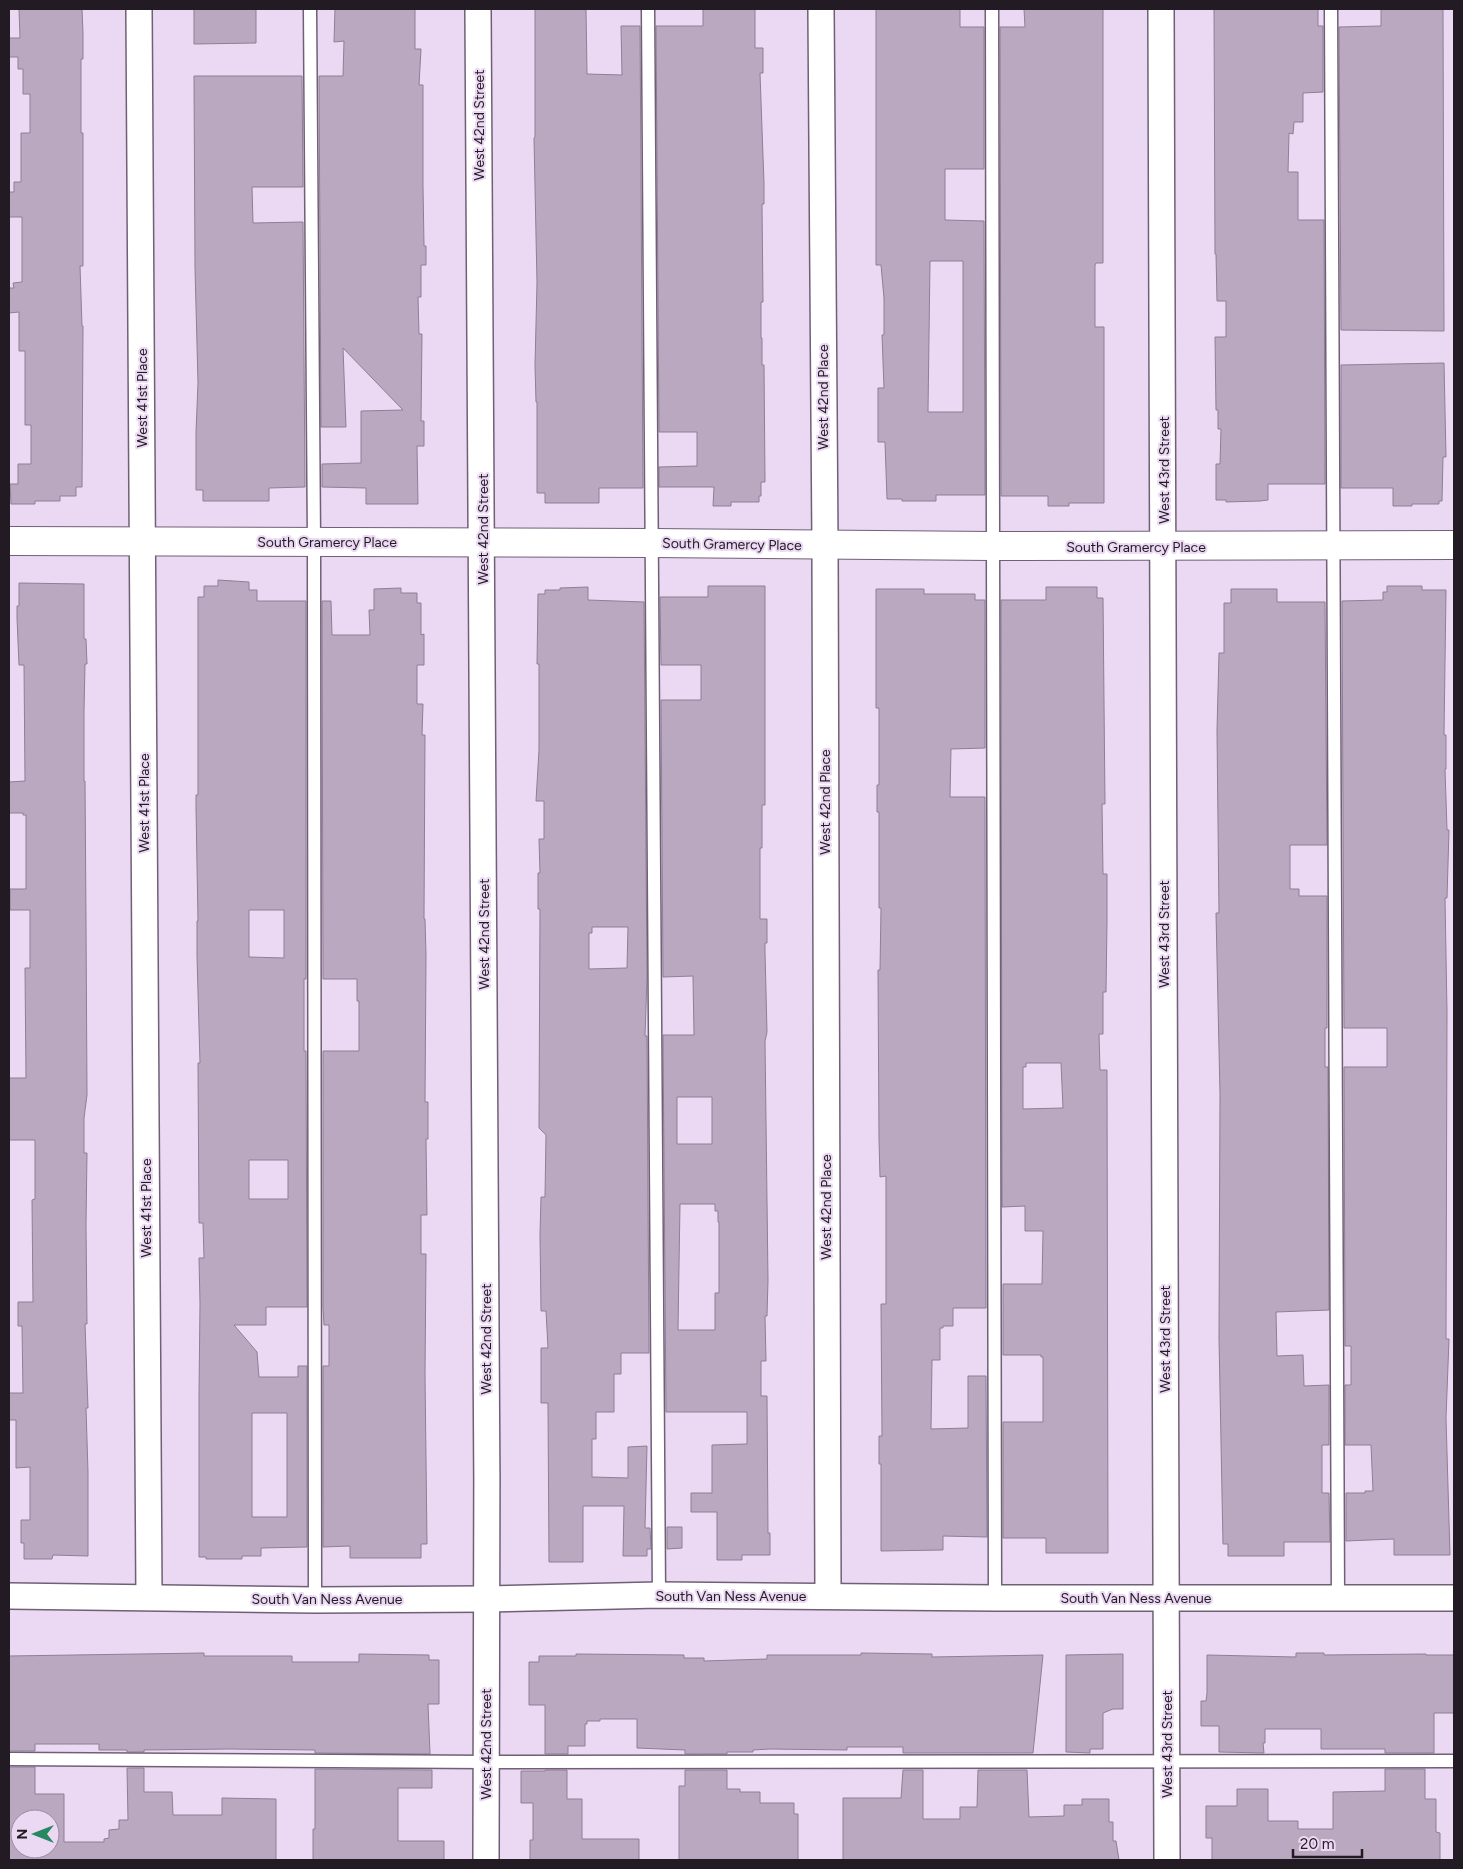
<svg xmlns="http://www.w3.org/2000/svg" width="1463" height="1869" font-family="Figtree,sans-serif">
<style>
.building{fill:#b9a8c0;stroke:#8f7e95;fill-rule:evenodd}
.lines{fill:none;stroke-linecap:round;stroke-linejoin:round}
.service-casing{stroke:#706076;stroke-width:15}
.minor-casing{stroke:#706076;stroke-width:28}
.tertiary-casing{stroke:#706076;stroke-width:30}
.service{stroke:#fff;stroke-width:12}
.minor{stroke:#fff;stroke-width:25}
.tertiary{stroke:#fff;stroke-width:28}
.labels{text-anchor:middle;stroke-width:4;stroke-linejoin:round;paint-order:stroke}
.street-label{font-size:14px;fill:#221b24;stroke:#ebd8f2}
</style>
<rect width="100%" height="100%" fill="#ebd8f2"/>
<g class="building">
<polygon points="19,9 82,9 83,33 83,59 81,59 81,133 83,133 83,266 80,266 82,326 83,326 82,487 76,487 76,496 60,496 60,501 35,501 35,504 11,504 10,484 18,484 18,464 31,464 31,425 25,425 25,351 19,351 19,312 9,313 9,288 14,288 13,283 22,282 22,217 9,217 9,192 14,192 14,182 21,182 21,133 30,133 30,94 23,94 23,69 18,69 18,57 9,57 9,38 20,38"/>
<polygon points="194,9 256,9 256,43 194,44"/>
<polygon points="335,9 415,9 415,49 421,49 419,85 423,85 423,186 424,246 426,246 426,265 421,265 421,297 418,297 419,334 422,334 421,421 424,421 424,446 417,446 418,504 366,504 366,488 322,487 322,464 361,463 361,411 403,410 343,348 346,427 321,427 319,76 343,76 344,41 334,42"/>
<polygon points="535,9 586,9 587,74 622,75 621,26 640,26 643,488 599,488 599,503 545,503 545,493 537,493 537,402 536,402 535,365 537,283 534,138 535,137"/>
<polygon points="703,9 755,9 755,48 763,48 763,73 760,73 764,184 764,204 762,204 763,302 761,302 761,338 762,338 762,365 764,365 765,482 761,482 761,496 759,496 759,502 731,502 731,506 713,506 714,487 659,487 659,467 697,466 697,432 659,432 656,26 703,26"/>
<path d="M876 9H960V27H984V169H945V220L984 221 985 495H936V501H902V499H887L885 442H878V388H884L882 335H884V298L881 265H876ZM930 261H963V412H928Z"/>
<polygon points="1024,9 1103,9 1103,263 1096,263 1095,265 1095,327 1104,327 1104,503 1069,503 1069,506 1048,506 1048,496 1001,496 1000,27 1025,27"/>
<polygon points="1214,9 1318,9 1318,26 1323,26 1323,92 1303,93 1303,122 1294,122 1293,134 1289,133 1288,172 1298,172 1298,220 1324,220 1325,484 1268,484 1268,500 1260,501 1226,502 1226,500 1216,500 1216,464 1220,464 1221,429 1218,429 1218,410 1216,410 1215,337 1226,337 1226,301 1217,301 1216,254 1215,254"/>
<polygon points="1381,9 1443,9 1444,331 1341,330 1339,27 1381,26"/>
<polygon points="194,76 302,76 303,187 252,187 253,223 303,222 305,487 269,488 269,501 203,501 203,490 196,490 196,432 198,383 195,268"/>
<polygon points="1444,363 1446,457 1443,457 1442,501 1439,501 1439,504 1412,504 1412,506 1393,506 1393,488 1341,488 1341,365"/>
<path d="M218 580 249 582V590H257V601H306V979H304V1051H306L307 1307H266V1325H234L257 1352 259 1377H298V1366H307V1547L261 1548V1556H242V1559H206V1557H199V1395L200 1303 199 1258H204L203 1223H199L198 1063H200L197 956V921H198L196 808V795H198V597H204V586H218ZM249 910H284V958L249 957ZM249 1160H288V1199H249ZM252 1413H287V1517H252Z"/>
<polygon points="19,583 84,584 84,639 86,639 87,664 85,664 84,711 84,781 85,781 86,921 87,1095 84,1118 84,1153 87,1153 86,1224 87,1324 85,1324 88,1408 86,1408 88,1472 88,1556 53,1555 52,1559 24,1559 24,1543 21,1543 21,1520 30,1520 30,1467 16,1468 16,1420 9,1420 9,1393 23,1393 22,1326 18,1326 18,1302 33,1302 32,1200 35,1199 35,1140 9,1140 9,1078 26,1078 25,968 30,968 30,910 10,910 10,889 26,889 26,815 23,815 23,813 9,813 9,782 25,781 24,665 19,665 17,618 17,606 19,606"/>
<path d="M708 586H765V805H762V848H760V919H767V943H765V952L767 1032 765 1041 768 1280 767 1316H765L766 1361H761V1396H767L768 1533H770V1555H742V1560H717V1512H691V1493H712V1445L747 1444V1412H666L663 1035H694L693 976 663 977 661 700H701V665H661L660 597H708ZM677 1097H712V1144H677ZM680 1204H715V1211H718V1222H719V1293H715V1330H678Z"/>
<polygon points="1387,586 1422,586 1422,590 1446,590 1444,735 1446,735 1446,769 1445,769 1447,830 1449,830 1447,898 1445,898 1447,1012 1446,1339 1449,1339 1446,1418 1450,1555 1394,1555 1394,1539 1346,1541 1346,1493 1365,1493 1365,1491 1373,1491 1371,1445 1345,1445 1345,1385 1351,1385 1351,1346 1345,1346 1344,1067 1387,1067 1387,1028 1344,1028 1342,601 1383,600 1383,592 1387,592"/>
<path d="M588 587V600L644 602 647 978 645 1036H647L649 1353H621V1374H614V1412H596V1439H592V1477L628 1478V1447L647 1446 645 1528H650L651 1549H647V1556H623L624 1506H583V1562H549L548 1403H541V1348H548L546 1311H541L540 1235 541 1197H545L546 1135 539 1128 540 909H538V873H540L539 839H544V801H536L539 750V664H537L538 594H545V590H560V588ZM592 927H628L627 968 589 969V933H592Z"/>
<path d="M1046 587H1097V598H1103L1105 804H1102L1103 874H1107V921L1106 992H1103V1034H1099L1100 1070H1107L1108 1553H1046V1538H1003V1422H1043V1357H1041V1355H1003V1284H1042L1043 1231H1025V1206L1002 1207 1001 600H1046ZM1026 1063H1061L1063 1108 1023 1109V1067H1026Z"/>
<polygon points="401,588 401,593 417,593 417,603 421,603 421,635 424,634 424,665 417,665 417,704 423,704 422,735 425,735 424,919 425,919 426,955 425,1102 428,1102 428,1139 426,1139 427,1215 421,1215 421,1254 426,1254 425,1374 427,1544 421,1544 421,1558 350,1558 350,1546 323,1547 323,1366 329,1366 329,1325 324,1325 323,1307 323,1051 359,1051 359,1001 357,1001 357,979 323,979 322,601 331,601 332,635 370,635 369,610 374,610 374,589"/>
<polygon points="876,589 924,589 924,594 975,594 975,600 985,600 985,748 951,749 950,797 985,797 986,1308 953,1308 953,1326 943,1326 943,1328 940,1328 940,1360 932,1360 931,1429 968,1428 968,1376 986,1376 987,1537 943,1536 943,1550 881,1551 881,1464 879,1464 879,1436 882,1436 881,1304 886,1304 886,1176 880,1177 879,1139 878,970 880,970 881,908 879,908 879,812 877,812 877,785 879,785 879,708 876,708"/>
<polygon points="1231,589 1277,589 1277,602 1325,602 1327,845 1290,845 1290,889 1299,889 1299,896 1327,896 1327,1028 1325,1028 1325,1067 1328,1067 1329,1310 1276,1312 1277,1356 1303,1355 1304,1386 1329,1385 1329,1445 1322,1445 1322,1493 1329,1493 1330,1542 1284,1542 1284,1556 1228,1556 1228,1544 1223,1544 1219,1338 1220,1094 1216,913 1219,913 1217,730 1219,653 1224,653 1224,603 1231,603"/>
<polygon points="667,1527 682,1527 682,1548 667,1549"/>
<polygon points="204,1653 204,1656 292,1656 292,1662 359,1662 359,1654 429,1655 429,1660 439,1660 439,1704 428,1704 430,1754 315,1753 315,1750 230,1749 144,1750 144,1752 127,1752 127,1750 99,1750 99,1744 35,1744 35,1751 9,1751 9,1656"/>
<polygon points="861,1653 932,1654 932,1657 1043,1655 1033,1753 903,1753 903,1747 847,1747 847,1750 770,1749 753,1750 753,1752 727,1752 727,1754 685,1754 685,1750 637,1748 637,1719 600,1719 600,1721 587,1721 587,1724 585,1724 585,1746 568,1746 568,1754 545,1754 545,1705 529,1705 529,1662 539,1662 539,1656 576,1656 576,1654 684,1655 684,1658 704,1658 704,1661 767,1659 767,1655 861,1655"/>
<polygon points="1296,1653 1324,1653 1324,1655 1426,1654 1426,1655 1454,1655 1454,1713 1434,1713 1434,1753 1385,1753 1385,1749 1321,1749 1321,1729 1265,1729 1265,1743 1263,1743 1264,1753 1219,1752 1219,1726 1201,1726 1201,1701 1206,1701 1207,1693 1207,1655 1296,1657"/>
<polygon points="1123,1654 1123,1709 1113,1709 1103,1713 1103,1749 1090,1749 1090,1753 1066,1752 1066,1655"/>
<path d="M9 1767H35V1794H64V1842H104V1839L109 1838V1830L119 1829V1820H128L127 1768H144V1792H172L173 1815H222V1798L276 1799V1860H9ZM20 1819H50V1849H20Z"/>
<polygon points="315,1769 432,1770 432,1788 398,1788 398,1841 444,1841 444,1860 313,1860 313,1829 315,1829"/>
<polygon points="1385,1769 1425,1769 1425,1799 1436,1799 1436,1832 1440,1833 1440,1860 1212,1860 1212,1838 1206,1838 1206,1806 1237,1806 1237,1789 1268,1789 1268,1821 1298,1821 1298,1829 1333,1829 1333,1792 1385,1791"/>
<polygon points="545,1770 567,1770 567,1799 582,1799 582,1839 639,1839 639,1860 530,1860 530,1840 533,1840 533,1803 521,1803 521,1771 545,1771"/>
<polygon points="685,1770 727,1770 727,1789 740,1789 740,1792 760,1792 760,1803 794,1803 794,1814 798,1814 798,1860 679,1860 679,1786 685,1786"/>
<polygon points="903,1770 923,1770 923,1819 960,1819 960,1807 977,1807 978,1770 1027,1770 1029,1817 1064,1816 1064,1805 1082,1805 1082,1799 1109,1799 1109,1822 1113,1822 1113,1841 1116,1841 1119,1860 843,1860 843,1798 901,1798"/>
</g>
<g class="lines">
<defs>
<g id="service">
<polyline points="310,9 314,542 315,1600"/>
<polyline points="648,9 659,1595"/>
<polyline points="992,9 995,1598"/>
<polyline points="1331,9 1338,1597"/>
<polyline points="9,1759 486,1762 1454,1761"/>
</g>
<g id="minor">
<polyline points="139,9 149,1597"/>
<path d="M478 9C484 626 489 1243 486 1860"/>
<polyline points="821,9 825,545 828,1596"/>
<polyline points="1161,9 1167,1860"/>
<polyline points="9,1596 315,1600 485,1599 659,1595 995,1598 1454,1598"/>
</g>
<polyline id="tertiary" points="9,541 652,543 992,546 1454,545"/>
</defs>
<use href="#service" class="service-casing"/>
<use href="#minor" class="minor-casing"/>
<use href="#tertiary" class="tertiary-casing"/>
<use href="#service" class="service"/>
<use href="#minor" class="minor"/>
<use href="#tertiary" class="tertiary"/>
</g>
<g class="labels">
<g class="street-label">
<text transform="translate(479 125) rotate(-90)" y="5">West 42nd Street</text>
<text transform="translate(823 397) rotate(-90)" y="5">West 42nd Place</text>
<text transform="translate(142 398) rotate(-90)" y="5">West 41st Place</text>
<text transform="translate(1164 470) rotate(-90)" y="5">West 43rd Street</text>
<text transform="translate(483 529) rotate(-90)" y="5">West 42nd Street</text>
<text x="327" y="547">South Gramercy Place</text>
<text transform="translate(732 544) rotate(1)" y="5">South Gramercy Place</text>
<text x="1136" y="552">South Gramercy Place</text>
<text transform="translate(825 802) rotate(-90)" y="5">West 42nd Place</text>
<text transform="translate(144 803) rotate(-90)" y="5">West 41st Place</text>
<text transform="translate(484 934) rotate(-90)" y="5">West 42nd Street</text>
<text transform="translate(1164 934) rotate(-90)" y="5">West 43rd Street</text>
<text transform="translate(826 1207) rotate(-90)" y="5">West 42nd Place</text>
<text transform="translate(146 1208) rotate(-90)" y="5">West 41st Place</text>
<text transform="translate(486 1339) rotate(-90)" y="5">West 42nd Street</text>
<text transform="translate(1165 1339) rotate(-90)" y="5">West 43rd Street</text>
<text x="731" y="1601">South Van Ness Avenue</text>
<text x="1136" y="1603">South Van Ness Avenue</text>
<text x="327" y="1604">South Van Ness Avenue</text>
<text transform="translate(486 1744) rotate(-90)" y="5">West 42nd Street</text>
<text transform="translate(1167 1744) rotate(-90)" y="5">West 43rd Street</text>
</g>
</g>
<rect width="1463" height="1869" fill="none" stroke="#221b24" stroke-width="20"/>
<g transform="translate(35 1834) rotate(270)"><circle r="24" fill="#ebd8f2" stroke="#9b8ca0"/>
<path d="M0-4L9 19L0 12L-9 19Z" fill="#278760"/>
<text y="-8" font-size="14" font-weight="bold" text-anchor="middle" fill="#221b24">N</text>
</g>
<path d="M1293 1849v8h69v-8" fill="none" stroke="#221b24" stroke-width="2.5"/>
<text x="1300" y="1849" font-size="15" fill="#221b24" stroke="#ebd8f2" stroke-width="4" paint-order="stroke">20 m</text>
</svg>
